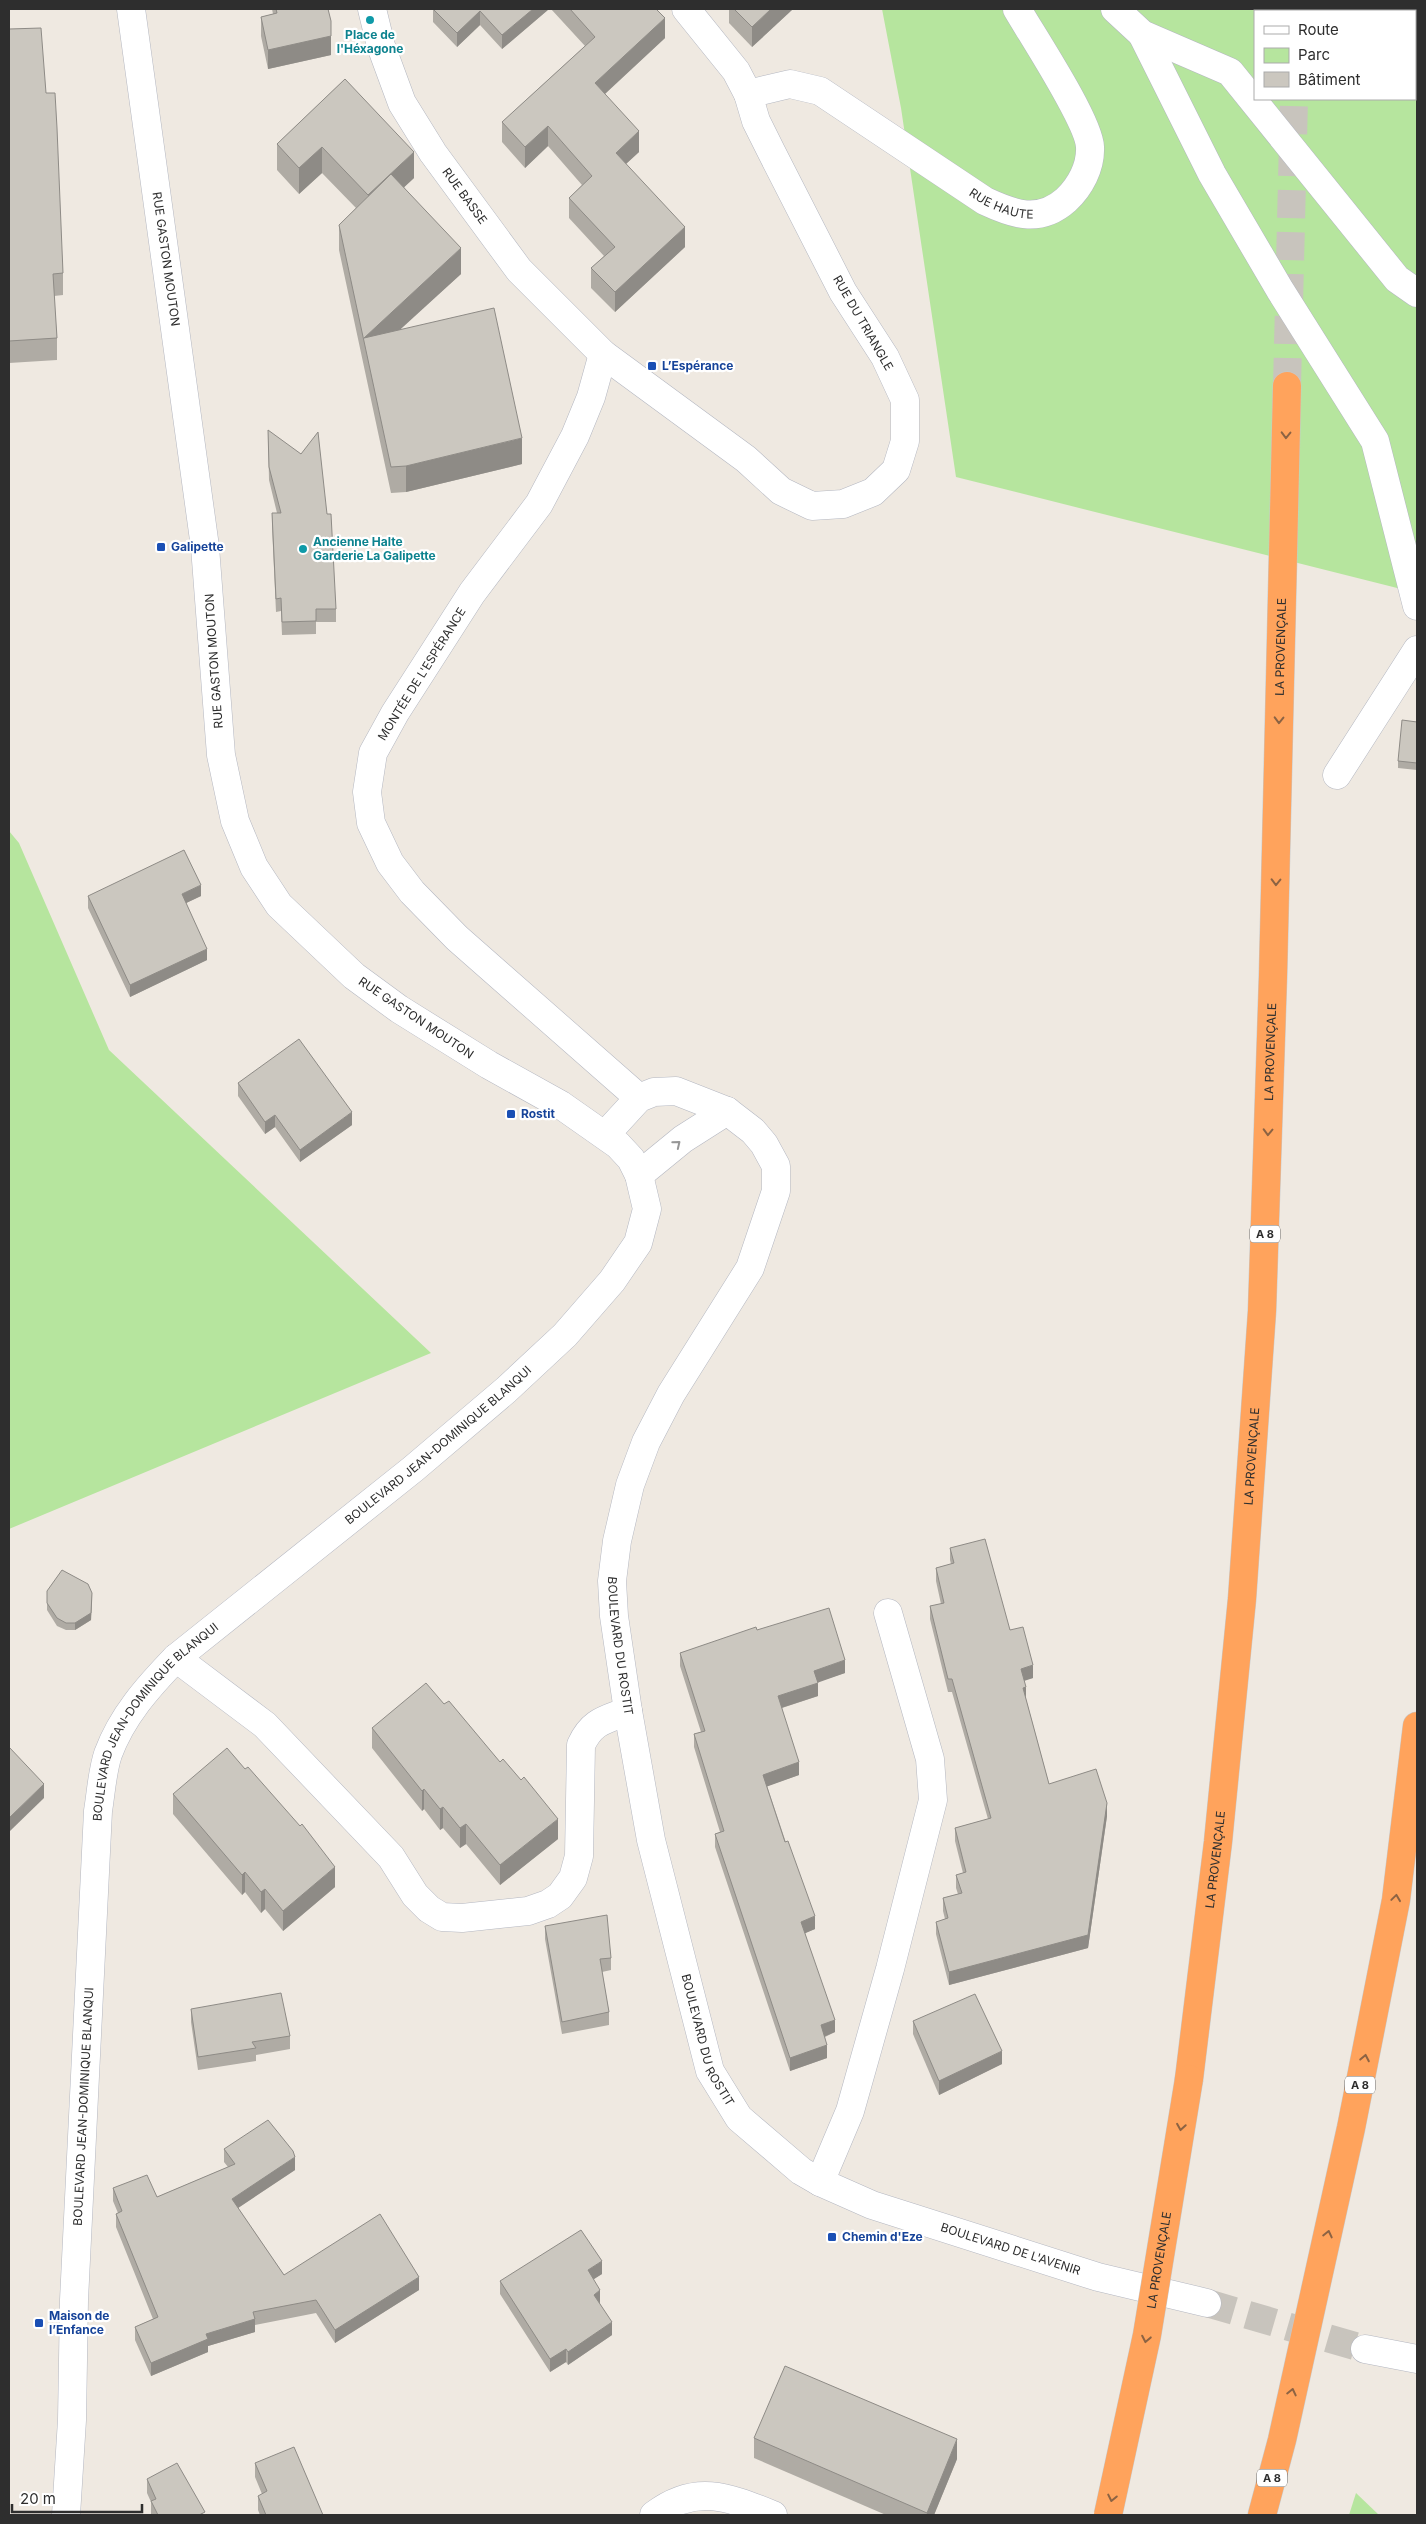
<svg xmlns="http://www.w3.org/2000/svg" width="1426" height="2524" font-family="Inter,sans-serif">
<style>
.green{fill:#b6e59e;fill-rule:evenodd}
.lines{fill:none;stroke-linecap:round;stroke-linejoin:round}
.minor-tunnel{stroke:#c8c4bd;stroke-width:28;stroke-dasharray:28 14;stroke-linecap:butt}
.highway-tunnel{stroke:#c8c4bd;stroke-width:28;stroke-dasharray:28 14;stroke-linecap:butt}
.minor-casing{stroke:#b4b7c1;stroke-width:29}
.highway-casing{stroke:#c9c9c9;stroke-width:29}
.minor{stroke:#fff;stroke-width:28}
.highway{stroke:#ffa35c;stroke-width:28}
.highway-bridge-casing{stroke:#c9c9c9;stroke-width:29;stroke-linecap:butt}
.highway-bridge{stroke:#ffa35c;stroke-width:28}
.wall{fill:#afaba4}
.shaded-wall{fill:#8e8b86}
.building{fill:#cbc7bf;stroke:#8e8b86}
.oneway{stroke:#8c6343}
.oneway2{stroke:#969696}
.culture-dot{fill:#0f9aa8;stroke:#fff;stroke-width:2}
.transit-dot{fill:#1a4fb4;stroke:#fff;stroke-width:2}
.labels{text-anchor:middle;stroke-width:4.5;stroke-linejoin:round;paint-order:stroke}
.shield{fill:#fff;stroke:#6d6d6d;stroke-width:1}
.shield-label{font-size:11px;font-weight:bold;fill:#2e2e2e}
.culture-label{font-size:12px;font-weight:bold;fill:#0d838f;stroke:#fff}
.street-label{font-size:12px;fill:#2e2e2e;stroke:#fff}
.transit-label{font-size:12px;font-weight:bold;fill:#164399;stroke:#fff;text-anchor:start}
</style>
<rect width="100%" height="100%" fill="#efe9e1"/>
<g class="green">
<path d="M882 9H1417V593L956 477 901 108ZM1255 11H1415V99H1255Z"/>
<polygon points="9,831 19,843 109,1050 431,1353 9,1529"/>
<polygon points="1356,2493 1379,2515 1349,2515"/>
</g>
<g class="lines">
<polyline class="minor-tunnel" points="1207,2303 1365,2349"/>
<g class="highway-tunnel">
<polyline points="1297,11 1297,9"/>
<polyline points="1287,386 1294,99"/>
</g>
<defs>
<g id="minor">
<path id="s1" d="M372 9 381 46 402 103 433 153 519 270 603 354 746 459 781 491 812 506 843 504 873 492 896 470 905 441V400L885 357 843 292 771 151 756 121 748 94 736 71 686 9"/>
<polyline points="1115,9 1142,34 1230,72 1397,279 1417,293"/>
<polyline points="1142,34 1212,174 1280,290 1375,441 1417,606"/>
<path id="s2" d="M748 94 790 84 820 91 985 201C1013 214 1039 224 1066 200 1080 187 1091 167 1090 147 1089 121 1032 35 1017 9"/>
<polyline points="603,354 591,397 575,436 539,504 472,593 395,713 373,753 367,792 371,823 390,863 412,892 457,938 639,1098"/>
<polyline points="1337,775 1417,650"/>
<path id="s3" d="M606 1134 639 1098 654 1092 676 1091 727 1111 753 1131 764 1144 776 1166V1191L750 1268 671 1394 646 1442 630 1485 617 1541 612 1581 614 1616 628 1711 651 1840 710 2071 739 2118 801 2171 820 2182 872 2205 1098 2277 1207 2303"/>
<polyline points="639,1175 683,1139 727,1111"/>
<path d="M176 1658 265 1725 391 1857 415 1895 429 1909 442 1917 462 1918 528 1911 548 1904 560 1896 573 1878 579 1856 581 1745C592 1721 605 1720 628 1711"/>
<polyline points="820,2182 850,2111 890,1969 933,1800 930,1759 888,1613"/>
<polyline points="1365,2349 1417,2359"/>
<path id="s4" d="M66 2515 72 2420 74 2300 98 1811C101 1793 102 1772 108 1754 122 1716 148 1687 176 1658L413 1469 506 1390 565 1335 612 1281 638 1243 647 1209 639 1175 631 1159 618 1145 561 1105 489 1065 399 1009 354 976 279 905 254 867 235 821 221 755 205 547 131 9"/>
<path d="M654 2515C696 2483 728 2497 773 2515"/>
</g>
<g id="highway">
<path id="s5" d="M1189 2079 1218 1842 1242 1599 1262 1311 1273 976 1287 386"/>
<polyline points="1262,2515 1282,2440 1351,2128 1396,1900 1417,1726"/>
</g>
</defs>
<use href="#minor" class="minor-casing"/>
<use href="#highway" class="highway-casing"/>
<use href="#minor" class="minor"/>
<use href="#highway" class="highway"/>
<defs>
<g id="highway-bridge">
<path id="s6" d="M1108 2515 1147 2335 1189 2079"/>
</g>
</defs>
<use href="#highway-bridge" class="highway-bridge-casing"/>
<use href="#highway-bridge" class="highway-bridge"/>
</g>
<g class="wall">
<polygon points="272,9 328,9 331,55 268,69 261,36 261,17 273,14"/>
<polygon points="433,9 549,9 502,49 480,25 457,47 433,22"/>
<polygon points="551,9 656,9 665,38 605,94 639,152 626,164 685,247 615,312 591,288 591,268 604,256 569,218 569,198 582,185 548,146 525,168 502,142 502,122 585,46"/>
<polygon points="729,9 793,9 752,47 729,23"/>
<polygon points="9,29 46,93 63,273 63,295 54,296 57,338 57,360 9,363"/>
<polygon points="345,79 414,178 404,187 461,274 400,329 522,464 406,492 391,493 339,250 339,225 356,208 322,173 299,194 277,170 277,144"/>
<polygon points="268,430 336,609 336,622 316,622 316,634 282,635 281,611 276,612 272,526 272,513 277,513 269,480"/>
<polygon points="1417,722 1417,770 1398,768 1398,761"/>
<polygon points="88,896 201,896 186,903 207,960 130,997 88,908"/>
<polygon points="238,1083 352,1125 300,1162 275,1127 265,1134 238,1096"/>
<polygon points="950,1548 1010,1630 1033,1678 1024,1680 1026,1699 1049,1784 1107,1816 1088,1948 949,1985 936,1934 936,1922 945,1919 943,1911 943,1898 958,1894 956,1888 956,1875 963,1873 955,1841 955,1828 988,1819 952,1692 948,1692 930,1619 930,1606 941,1604 936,1581 936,1568 951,1564 950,1560"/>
<polygon points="47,1591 92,1600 91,1620 75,1630 66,1630 57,1626 47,1610"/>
<polygon points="757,1630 845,1673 817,1682 818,1696 782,1708 799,1775 767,1786 815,1929 805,1933 835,2032 825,2037 827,2058 790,2071 715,1847 715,1834 720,1832 694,1747 694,1734 701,1732 680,1666 680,1653"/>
<polygon points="444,1704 558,1839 500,1885 466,1844 460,1848 443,1828 440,1830 424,1809 422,1811 372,1748 372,1728"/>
<polygon points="173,1794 335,1887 283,1931 265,1909 261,1913 245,1892 242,1895 173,1814"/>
<polygon points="545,1926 611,1958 611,1970 602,1972 609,2012 609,2025 562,2034 545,1939"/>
<polygon points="191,2009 290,2036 290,2049 256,2055 256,2061 198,2070 191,2022"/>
<polygon points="913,2021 1002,2064 939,2095 913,2034"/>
<polygon points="224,2149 295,2170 238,2208 284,2275 419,2290 335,2343 316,2313 255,2325 255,2332 208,2346 208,2352 151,2376 135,2340 135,2327 153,2319 116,2227 116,2214 118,2213 113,2201 113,2188 157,2197 228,2167 224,2162"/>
<polygon points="602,2274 593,2279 600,2303 600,2304 612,2335 568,2365 566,2362 550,2372 500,2294 500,2281"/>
<polygon points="754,2438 957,2459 934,2515 886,2515 754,2458"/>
<polygon points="255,2463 323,2515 260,2515 258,2510 258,2496 262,2494 255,2477"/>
<polygon points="147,2479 205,2515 151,2515 151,2502 147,2493"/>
</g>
<g class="shaded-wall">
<polygon points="533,9 549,9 502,49 502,35"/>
<polygon points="771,9 793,9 752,47 752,27"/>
<polygon points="480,11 480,25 457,47 457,33"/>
<polygon points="665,18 665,38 595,103 595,83"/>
<polygon points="331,36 331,55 268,69 268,50"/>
<polygon points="548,126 548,146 525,168 525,147"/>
<polygon points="639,131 639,152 616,173 616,153"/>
<polygon points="322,147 322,173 299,194 299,168"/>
<polygon points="414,152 414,178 368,221 368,195"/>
<polygon points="685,227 685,247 615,312 615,292"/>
<polygon points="461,248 461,274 368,359 364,338"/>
<polygon points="522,438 522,464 406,492 406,466"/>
<polygon points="201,885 201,896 182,905 182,894"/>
<polygon points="207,949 207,960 130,997 130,985"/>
<polygon points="352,1112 352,1125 300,1162 300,1150"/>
<polygon points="275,1115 275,1127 265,1134 265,1122"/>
<polygon points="92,1593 91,1620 75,1630 75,1623"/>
<polygon points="845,1660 845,1673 814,1684 814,1671"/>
<polygon points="1033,1665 1033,1678 1021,1682 1021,1669"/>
<polygon points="818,1683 818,1696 778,1709 778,1696"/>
<polygon points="1026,1687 1026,1699 1023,1688"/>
<polygon points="799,1762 799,1775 763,1788 763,1775"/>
<polygon points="44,1784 44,1798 9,1832 9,1818"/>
<polygon points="424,1789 424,1809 422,1811 422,1791"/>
<polygon points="1107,1803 1107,1816 1088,1948 949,1985 949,1972"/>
<polygon points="443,1807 443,1828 440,1830 440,1809"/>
<polygon points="558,1819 558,1839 500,1885 500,1865"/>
<polygon points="466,1824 466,1844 460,1848 460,1828"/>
<polygon points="335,1867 335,1887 283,1931 283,1911"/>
<polygon points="245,1872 245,1892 242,1895 242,1875"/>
<polygon points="265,1889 265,1909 261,1913 261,1892"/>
<polygon points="815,1916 815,1929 801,1935 801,1922"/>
<polygon points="835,2020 835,2032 821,2038 821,2025"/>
<polygon points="827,2045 827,2058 790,2071 790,2058"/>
<polygon points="1002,2051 1002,2064 939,2095 939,2081"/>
<polygon points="295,2157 295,2170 232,2212 232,2199"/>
<polygon points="602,2261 602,2274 588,2283 588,2270"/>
<polygon points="419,2277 419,2290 335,2343 335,2330"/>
<polygon points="600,2290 600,2303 594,2308 594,2295"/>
<polygon points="255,2319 255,2332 208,2346 208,2352 151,2376 151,2363 206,2334"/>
<polygon points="612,2322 612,2335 568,2365 568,2352"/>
<polygon points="566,2349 566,2362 550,2372 550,2359"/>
<polygon points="957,2439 957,2459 934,2515 927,2515 927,2513"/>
</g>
<g class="building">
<polygon points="276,9 328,9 331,21 331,36 268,50 261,17 277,13"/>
<polygon points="433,9 533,9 502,35 480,11 457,33"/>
<polygon points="570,9 656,9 665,18 595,83 639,131 616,153 685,227 615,292 591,268 615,247 569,198 592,176 548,126 525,147 502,122 595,37"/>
<polygon points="734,9 771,9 752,27"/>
<polygon points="41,28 46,93 55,93 57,128 63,273 53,274 57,338 9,341 9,29"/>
<polygon points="345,79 414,152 368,195 322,147 299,168 277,144"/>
<polygon points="391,174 461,248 364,338 494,308 522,438 406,466 391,467 339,225"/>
<polygon points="268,430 301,454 318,432 327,514 331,514 336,609 316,609 316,621 282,622 281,598 276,599 272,513 281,513 269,467"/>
<polygon points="1402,720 1417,722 1417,763 1398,761"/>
<polygon points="184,850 201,885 182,894 207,949 130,985 88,896"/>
<polygon points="299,1039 352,1112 300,1150 275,1115 265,1122 238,1083"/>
<polygon points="985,1539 1010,1630 1023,1627 1033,1665 1021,1669 1026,1687 1023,1688 1049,1784 1096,1769 1107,1803 1088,1935 949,1972 936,1922 948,1918 943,1898 962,1893 956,1875 966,1872 955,1828 991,1818 952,1679 948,1679 930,1606 944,1603 936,1568 954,1563 950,1548"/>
<polygon points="62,1570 88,1584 92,1593 91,1613 75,1623 66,1623 57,1618 47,1603 47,1591"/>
<polygon points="829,1608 845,1660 814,1671 818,1683 778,1696 799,1762 763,1775 785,1842 788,1841 815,1916 801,1922 835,2020 821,2025 827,2045 790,2058 715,1834 724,1831 694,1734 705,1731 680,1653 756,1627 757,1630"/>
<polygon points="426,1683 444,1704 449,1701 500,1762 503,1759 521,1780 524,1777 558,1819 500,1865 466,1824 460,1828 443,1807 440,1809 424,1789 422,1791 372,1728"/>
<polygon points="9,1747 44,1784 9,1818"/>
<polygon points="227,1748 245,1769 248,1767 300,1826 302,1824 335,1867 283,1911 265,1889 261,1892 245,1872 242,1875 173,1794"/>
<polygon points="607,1915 611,1958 600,1959 609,2012 562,2022 545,1926"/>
<polygon points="281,1993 290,2036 252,2042 256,2048 198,2057 191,2009"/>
<polygon points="975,1994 1002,2051 939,2081 913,2021"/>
<polygon points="268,2120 293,2151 295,2157 232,2199 284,2275 380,2214 419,2277 335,2330 316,2300 253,2312 255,2319 206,2334 208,2339 151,2363 135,2327 158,2317 116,2214 122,2211 113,2188 147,2175 157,2197 235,2164 224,2149"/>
<polygon points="581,2230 602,2261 588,2270 600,2290 594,2295 612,2322 568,2352 566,2349 550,2359 500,2281"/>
<polygon points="785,2366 957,2439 927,2513 754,2438"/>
<polygon points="294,2447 323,2515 266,2515 258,2496 267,2491 255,2463"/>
<polygon points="177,2463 205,2512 199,2515 158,2515 151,2501 156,2499 147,2479"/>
</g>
<defs><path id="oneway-chevron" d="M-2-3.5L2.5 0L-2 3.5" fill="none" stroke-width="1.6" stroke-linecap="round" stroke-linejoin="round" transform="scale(1.25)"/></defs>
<g class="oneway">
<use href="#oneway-chevron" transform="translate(1286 435) rotate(91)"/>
<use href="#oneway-chevron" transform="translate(1279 720) rotate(91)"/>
<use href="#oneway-chevron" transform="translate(1276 882) rotate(91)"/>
<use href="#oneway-chevron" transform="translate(1268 1132) rotate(92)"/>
<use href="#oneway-chevron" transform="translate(1396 1898) rotate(-82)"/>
<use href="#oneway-chevron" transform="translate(1365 2058) rotate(-79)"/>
<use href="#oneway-chevron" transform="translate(1181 2127) rotate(99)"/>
<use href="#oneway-chevron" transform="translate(1328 2234) rotate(-77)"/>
<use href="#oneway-chevron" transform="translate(1146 2339) rotate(101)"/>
<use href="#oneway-chevron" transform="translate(1292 2392) rotate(-77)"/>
<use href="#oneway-chevron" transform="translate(1112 2498) rotate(102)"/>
</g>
<use class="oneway2" href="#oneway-chevron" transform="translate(677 1144) rotate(-39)"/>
<g class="culture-dot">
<circle cx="370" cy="20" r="5"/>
<circle cx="303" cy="549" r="5"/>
</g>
<g class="transit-dot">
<rect x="647" y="361" width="10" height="10" rx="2.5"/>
<rect x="156" y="542" width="10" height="10" rx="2.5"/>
<rect x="506" y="1109" width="10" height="10" rx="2.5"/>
<rect x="827" y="2232" width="10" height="10" rx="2.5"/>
<rect x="34" y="2318" width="10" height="10" rx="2.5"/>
</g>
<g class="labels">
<g class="shield">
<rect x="1250" y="1225.5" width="30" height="17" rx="4"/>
<rect x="1345" y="2076.5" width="30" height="17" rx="4"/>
<rect x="1257" y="2469.5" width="30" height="17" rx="4"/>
</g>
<g class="shield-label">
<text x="1265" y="1238">A 8</text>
<text x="1360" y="2089">A 8</text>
<text x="1272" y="2482">A 8</text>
</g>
<g class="culture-label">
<text x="370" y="39">Place de<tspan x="370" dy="14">l'Héxagone</tspan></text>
<text x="313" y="546" text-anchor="start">Ancienne Halte<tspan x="313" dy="14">Garderie La Galipette</tspan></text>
</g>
<g class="street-label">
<text dy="4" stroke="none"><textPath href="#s1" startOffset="211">RUE BASSE</textPath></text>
<text dy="4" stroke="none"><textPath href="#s2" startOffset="289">RUE HAUTE</textPath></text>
<text transform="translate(166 259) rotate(82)" y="4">RUE GASTON MOUTON</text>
<text transform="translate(863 323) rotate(60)" y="4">RUE DU TRIANGLE</text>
<text dy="4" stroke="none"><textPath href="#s5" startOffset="1436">LA PROVENÇALE</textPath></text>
<text transform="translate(214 661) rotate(-94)" y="4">RUE GASTON MOUTON</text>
<text transform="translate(422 674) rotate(-58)" y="4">MONTÉE DE L'ESPÉRANCE</text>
<text transform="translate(416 1018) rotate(34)" y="4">RUE GASTON MOUTON</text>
<text dy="4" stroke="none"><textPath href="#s5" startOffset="1031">LA PROVENÇALE</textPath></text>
<text dy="4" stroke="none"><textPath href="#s4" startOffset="1219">BOULEVARD JEAN-DOMINIQUE BLANQUI</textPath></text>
<text dy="4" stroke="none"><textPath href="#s5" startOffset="626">LA PROVENÇALE</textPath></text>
<text dy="4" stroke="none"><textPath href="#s3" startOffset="735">BOULEVARD DU ROSTIT</textPath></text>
<text dy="4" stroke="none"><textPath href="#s4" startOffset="814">BOULEVARD JEAN-DOMINIQUE BLANQUI</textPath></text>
<text dy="4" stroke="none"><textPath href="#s5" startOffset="221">LA PROVENÇALE</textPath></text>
<text dy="4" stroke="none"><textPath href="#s3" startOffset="1140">BOULEVARD DU ROSTIT</textPath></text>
<text dy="4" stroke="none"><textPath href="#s4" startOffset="409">BOULEVARD JEAN-DOMINIQUE BLANQUI</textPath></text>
<text dy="4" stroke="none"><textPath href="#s3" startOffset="1531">BOULEVARD DE L'AVENIR</textPath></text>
<text dy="4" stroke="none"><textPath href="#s6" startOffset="260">LA PROVENÇALE</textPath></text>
</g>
<g class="transit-label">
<text x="662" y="370">L’Espérance</text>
<text x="171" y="551">Galipette</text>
<text x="521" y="1118">Rostit</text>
<text x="842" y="2241">Chemin d'Eze</text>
<text x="49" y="2320">Maison de<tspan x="49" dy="14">l’Enfance</tspan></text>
</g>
</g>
<rect width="1426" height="2524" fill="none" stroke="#2e2e2e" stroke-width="20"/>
<rect x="1254" y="10" width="162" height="90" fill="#ffffff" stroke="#ababab"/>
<rect x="1264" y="26" width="25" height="8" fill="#ffffff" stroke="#ababab"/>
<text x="1298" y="35" font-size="15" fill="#2e2e2e">Route</text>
<rect x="1264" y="48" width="25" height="15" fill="#b6e59e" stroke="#ababab"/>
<text x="1298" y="60" font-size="15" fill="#2e2e2e">Parc</text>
<rect x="1264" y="72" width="25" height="15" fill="#cbc7bf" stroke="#ababab"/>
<text x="1298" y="85" font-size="15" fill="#2e2e2e">Bâtiment</text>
<path d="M12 2504v8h130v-8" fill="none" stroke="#2e2e2e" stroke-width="2.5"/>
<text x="20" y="2504" font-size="15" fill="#2e2e2e" stroke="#ffffff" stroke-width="4" paint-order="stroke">20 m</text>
</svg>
